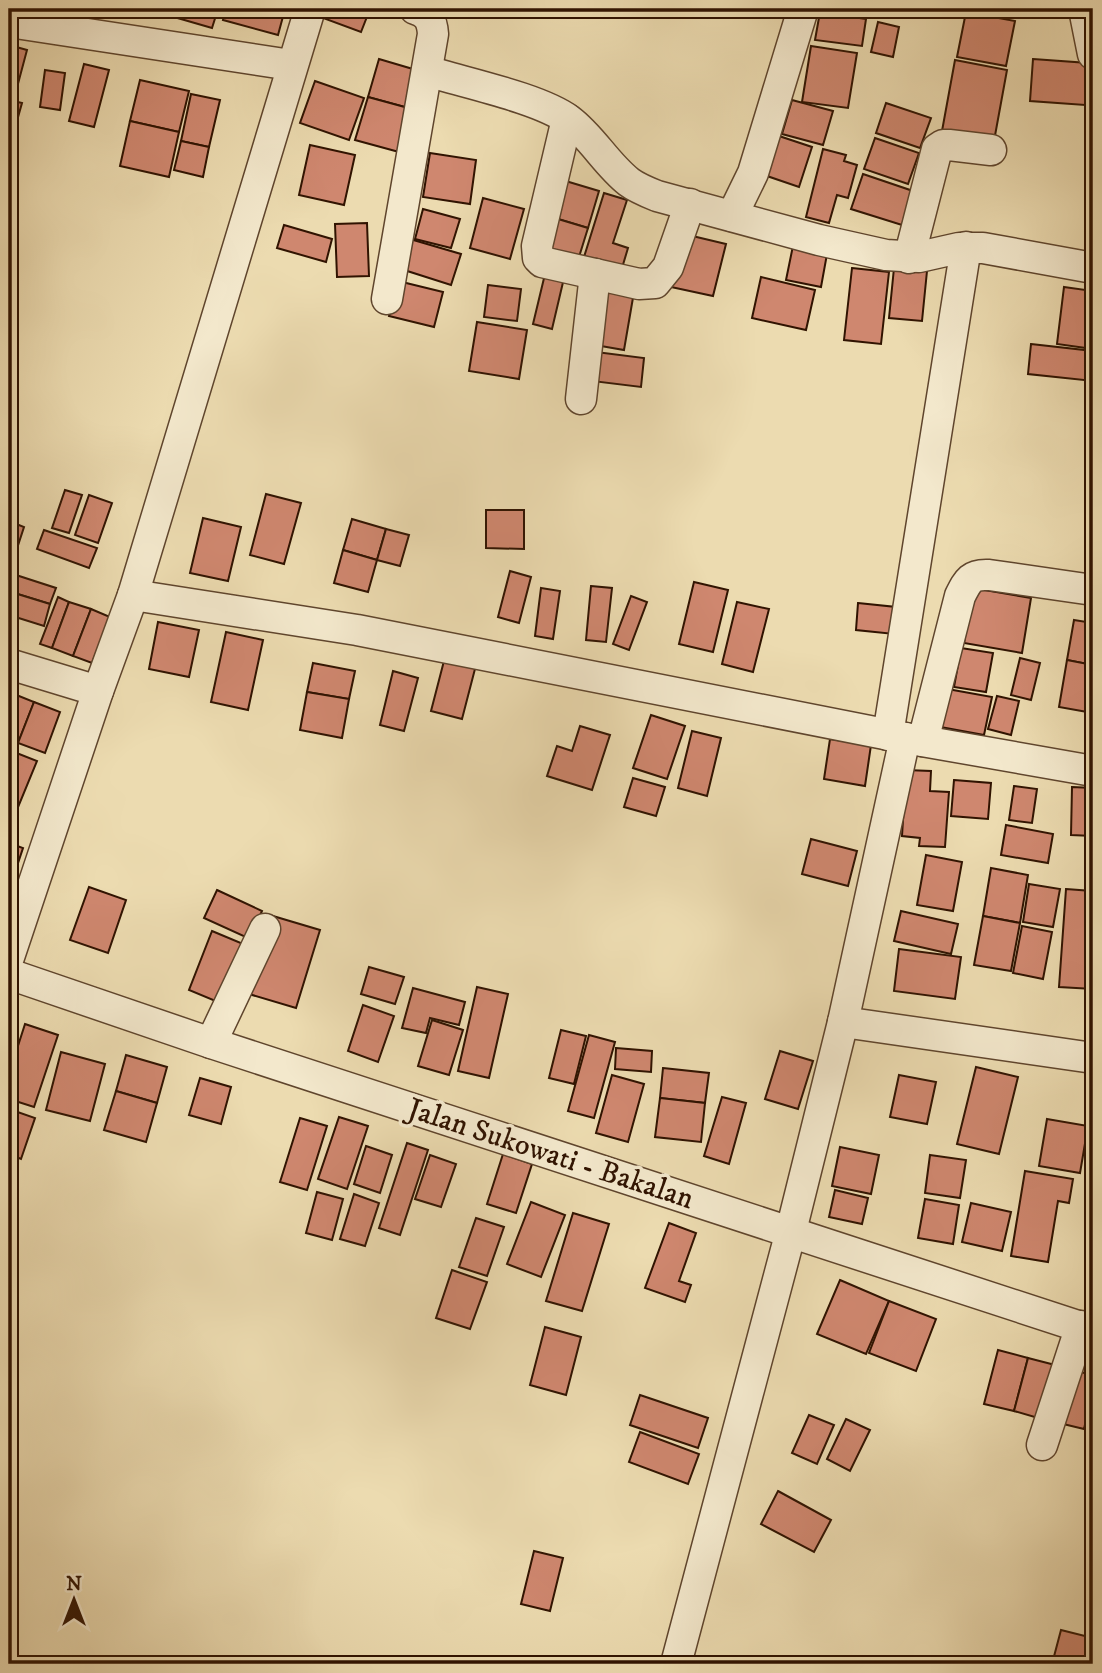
<svg xmlns="http://www.w3.org/2000/svg" width="1102" height="1673" font-family="'IM FELL DW Pica',serif">
<style>
.building{fill:#cf876f;stroke:#301301;stroke-width:2}
.lines{fill:none;stroke-linecap:round;stroke-linejoin:round}
.minor-casing{stroke:#5f452d;stroke-width:33}
.minor{stroke:#f3e8cc;stroke-width:30}
.labels{text-anchor:middle;stroke-width:7;stroke-linejoin:round;paint-order:stroke}
.street-label{font-size:30px;fill:#301301;stroke:#f3e8cc}
</style>
<rect width="100%" height="100%" fill="#ecdbb0"/>
<filter id="stains"><feTurbulence type="fractalNoise" baseFrequency=".00286" numOctaves="4"/><feColorMatrix values="0 0 0 0 .2 0 0 0 0 .09 0 0 0 0 .02 0 0 0 .5 -.17"/></filter>
<radialGradient id="worn" r=".72"><stop offset=".6" stop-color="#630" stop-opacity="0"/><stop offset="1" stop-color="#630" stop-opacity=".3"/></radialGradient>
<g class="building">
<polygon points="168,9 218,9 212,28 167,15"/>
<polygon points="226,9 285,9 278,35 223,20"/>
<polygon points="326,9 370,9 361,32 323,18"/>
<polygon points="842,9 870,9 869,14"/>
<polygon points="878,9 904,9 902,17 878,11"/>
<polygon points="820,12 866,19 862,46 815,40"/>
<polygon points="966,12 1015,21 1006,66 957,57"/>
<polygon points="878,22 899,27 893,57 871,52"/>
<polygon points="9,45 27,50 15,95 9,93"/>
<polygon points="811,46 857,53 848,108 802,102"/>
<polygon points="379,59 423,72 412,109 368,97"/>
<polygon points="1033,59 1088,63 1085,105 1030,101"/>
<polygon points="955,60 1007,70 994,141 942,131"/>
<polygon points="84,64 109,70 94,127 69,121"/>
<polygon points="45,70 65,73 60,110 40,107"/>
<polygon points="140,80 189,91 179,132 130,121"/>
<polygon points="315,81 364,98 349,140 300,123"/>
<polygon points="191,94 220,100 209,147 181,141"/>
<polygon points="368,97 412,109 399,152 355,140"/>
<polygon points="9,100 22,103 13,135 9,134"/>
<polygon points="792,100 833,111 823,145 782,134"/>
<polygon points="886,103 931,118 920,148 876,133"/>
<polygon points="130,121 179,132 169,177 120,166"/>
<polygon points="779,136 812,147 799,187 767,176"/>
<polygon points="875,138 919,153 908,184 864,169"/>
<polygon points="181,141 209,147 203,177 174,170"/>
<polygon points="310,145 355,155 344,205 299,195"/>
<polygon points="823,149 846,155 844,161 857,165 848,198 837,195 829,223 806,217"/>
<polygon points="430,153 476,160 470,204 423,197"/>
<polygon points="863,174 913,191 902,225 851,209"/>
<polygon points="559,179 599,191 588,228 548,216"/>
<polygon points="604,193 627,200 613,243 628,248 622,268 584,257"/>
<polygon points="483,198 524,209 510,259 470,248"/>
<polygon points="423,209 460,219 451,248 415,239"/>
<polygon points="548,216 588,228 579,257 539,245"/>
<polygon points="367,223 369,276 337,277 335,224"/>
<polygon points="284,225 332,239 326,262 277,248"/>
<polygon points="684,234 726,244 713,296 671,287"/>
<polygon points="795,236 829,243 821,287 786,280"/>
<polygon points="410,239 461,254 451,285 401,269"/>
<polygon points="852,268 889,272 881,344 844,340"/>
<polygon points="894,268 927,271 922,321 889,318"/>
<polygon points="545,274 564,278 552,329 533,324"/>
<polygon points="761,277 815,290 806,330 752,318"/>
<polygon points="398,281 443,292 434,327 389,316"/>
<polygon points="606,281 635,286 624,350 595,345"/>
<polygon points="488,285 521,289 517,321 484,317"/>
<polygon points="1064,287 1093,291 1093,349 1057,344"/>
<polygon points="477,322 527,330 519,379 469,371"/>
<polygon points="1031,344 1093,351 1093,381 1028,374"/>
<polygon points="596,352 644,358 641,387 592,381"/>
<polygon points="65,490 82,495 69,533 52,528"/>
<polygon points="266,494 301,503 284,564 250,555"/>
<polygon points="89,495 112,503 98,543 75,535"/>
<polygon points="486,510 524,510 524,549 486,548"/>
<polygon points="203,518 241,527 228,581 190,573"/>
<polygon points="352,519 386,529 377,560 343,550"/>
<polygon points="9,521 24,527 9,573"/>
<polygon points="386,529 409,535 400,566 377,560"/>
<polygon points="44,530 97,548 89,568 37,549"/>
<polygon points="343,550 377,560 368,592 334,583"/>
<polygon points="510,571 531,577 519,623 498,617"/>
<polygon points="16,575 56,588 50,604 11,592"/>
<polygon points="694,582 728,590 713,652 679,644"/>
<polygon points="591,586 612,588 606,642 586,640"/>
<polygon points="541,588 560,591 553,639 535,636"/>
<polygon points="973,588 1031,598 1022,653 964,643"/>
<polygon points="11,592 50,604 44,626 9,615"/>
<polygon points="631,596 647,602 629,650 613,644"/>
<polygon points="58,597 69,602 52,648 40,644"/>
<polygon points="69,602 91,609 73,656 52,648"/>
<polygon points="737,602 769,609 753,672 722,664"/>
<polygon points="858,603 896,607 894,634 856,630"/>
<polygon points="91,609 110,617 92,663 73,656"/>
<polygon points="1074,620 1093,623 1093,665 1067,660"/>
<polygon points="158,622 199,630 189,677 149,669"/>
<polygon points="226,632 263,640 248,710 211,702"/>
<polygon points="961,648 993,653 986,692 954,687"/>
<polygon points="445,657 476,665 462,719 431,711"/>
<polygon points="1020,658 1040,663 1031,700 1011,695"/>
<polygon points="1067,660 1093,665 1093,713 1059,707"/>
<polygon points="313,663 355,671 349,699 307,692"/>
<polygon points="393,671 418,678 404,731 380,725"/>
<polygon points="942,688 992,697 984,735 935,726"/>
<polygon points="9,692 34,702 18,743 9,739"/>
<polygon points="307,692 349,699 342,738 300,730"/>
<polygon points="997,696 1019,701 1011,735 988,729"/>
<polygon points="34,702 60,712 45,753 18,743"/>
<polygon points="651,715 685,726 667,779 633,768"/>
<polygon points="580,726 610,735 592,790 547,776 557,746 572,751"/>
<polygon points="692,731 721,738 707,796 678,788"/>
<polygon points="830,739 871,745 865,786 824,779"/>
<polygon points="9,750 37,761 14,817 9,815"/>
<polygon points="906,770 931,771 930,791 949,792 945,847 919,846 920,838 902,836"/>
<polygon points="633,778 665,787 656,816 624,807"/>
<polygon points="954,780 991,783 988,819 951,816"/>
<polygon points="1014,786 1037,789 1032,823 1009,820"/>
<polygon points="1072,787 1093,788 1093,836 1071,835"/>
<polygon points="1006,825 1053,834 1048,863 1001,855"/>
<polygon points="811,839 857,851 848,886 802,874"/>
<polygon points="9,843 23,848 9,890"/>
<polygon points="926,855 962,862 953,911 917,905"/>
<polygon points="991,868 1028,875 1020,923 983,916"/>
<polygon points="1029,884 1060,889 1053,927 1023,922"/>
<polygon points="89,887 126,900 108,953 70,940"/>
<polygon points="1066,889 1092,891 1093,989 1059,987"/>
<polygon points="217,890 262,911 250,939 204,918"/>
<polygon points="901,911 958,924 951,954 894,941"/>
<polygon points="273,916 320,930 296,1008 249,994"/>
<polygon points="983,916 1020,923 1011,971 974,965"/>
<polygon points="1022,926 1052,932 1043,979 1013,973"/>
<polygon points="212,931 248,946 225,1005 189,990"/>
<polygon points="899,949 961,957 955,999 894,991"/>
<polygon points="369,967 404,977 395,1004 361,994"/>
<polygon points="477,987 508,994 489,1078 458,1071"/>
<polygon points="413,988 465,1002 459,1025 430,1018 426,1033 402,1028"/>
<polygon points="363,1005 394,1016 378,1062 348,1051"/>
<polygon points="432,1020 463,1030 449,1075 418,1066"/>
<polygon points="25,1024 58,1035 34,1107 9,1099 9,1074"/>
<polygon points="561,1030 586,1036 574,1084 549,1078"/>
<polygon points="589,1035 615,1042 594,1118 568,1111"/>
<polygon points="616,1048 652,1051 651,1072 615,1069"/>
<polygon points="780,1051 813,1061 798,1109 765,1099"/>
<polygon points="61,1052 105,1064 90,1121 46,1110"/>
<polygon points="126,1055 167,1067 157,1103 116,1091"/>
<polygon points="976,1067 1018,1077 999,1154 957,1144"/>
<polygon points="663,1068 709,1073 705,1103 660,1098"/>
<polygon points="612,1075 644,1084 628,1142 596,1133"/>
<polygon points="899,1075 936,1082 927,1124 890,1117"/>
<polygon points="200,1078 231,1087 221,1124 189,1115"/>
<polygon points="116,1091 157,1103 146,1142 104,1130"/>
<polygon points="722,1097 746,1103 729,1164 704,1156"/>
<polygon points="660,1098 705,1103 701,1142 655,1137"/>
<polygon points="9,1109 35,1118 21,1159 9,1154"/>
<polygon points="339,1117 368,1126 347,1189 318,1179"/>
<polygon points="300,1118 327,1126 307,1190 280,1182"/>
<polygon points="1047,1119 1088,1126 1080,1173 1039,1166"/>
<polygon points="407,1143 428,1150 400,1235 379,1228"/>
<polygon points="366,1146 392,1155 380,1193 354,1184"/>
<polygon points="840,1147 879,1155 871,1194 832,1186"/>
<polygon points="503,1154 532,1164 516,1213 487,1204"/>
<polygon points="430,1155 456,1164 441,1207 415,1199"/>
<polygon points="930,1155 966,1160 960,1198 925,1193"/>
<polygon points="1025,1171 1073,1179 1069,1203 1058,1201 1048,1262 1011,1256"/>
<polygon points="835,1190 868,1198 862,1224 829,1217"/>
<polygon points="317,1192 343,1199 332,1240 306,1233"/>
<polygon points="354,1194 379,1203 365,1246 340,1239"/>
<polygon points="925,1199 959,1205 953,1244 918,1238"/>
<polygon points="531,1202 565,1215 541,1277 507,1264"/>
<polygon points="971,1203 1011,1212 1002,1251 962,1242"/>
<polygon points="573,1213 609,1224 582,1311 546,1301"/>
<polygon points="476,1218 504,1227 487,1276 459,1267"/>
<polygon points="669,1223 696,1233 679,1281 691,1285 685,1302 645,1288"/>
<polygon points="452,1270 487,1282 470,1329 436,1318"/>
<polygon points="840,1280 889,1301 866,1354 817,1334"/>
<polygon points="889,1301 936,1319 916,1371 869,1353"/>
<polygon points="545,1327 581,1337 566,1395 530,1385"/>
<polygon points="998,1350 1028,1358 1014,1411 984,1404"/>
<polygon points="1028,1358 1059,1366 1045,1420 1014,1411"/>
<polygon points="1072,1370 1093,1375 1093,1390 1084,1429 1059,1423"/>
<polygon points="640,1395 708,1418 698,1448 630,1425"/>
<polygon points="809,1415 834,1425 817,1464 792,1453"/>
<polygon points="846,1419 870,1430 850,1471 827,1459"/>
<polygon points="640,1432 699,1454 688,1484 629,1462"/>
<polygon points="778,1491 831,1520 814,1552 761,1524"/>
<polygon points="534,1551 563,1558 550,1611 521,1604"/>
<polygon points="1061,1630 1093,1638 1093,1664 1052,1664"/>
</g>
<g class="lines">
<defs>
<g id="minor">
<polyline points="1084,9 1093,54"/>
<polyline points="9,22 291,65"/>
<path d="M427 71C465 83 539 98 569 120 592 137 606 164 629 182 637 188 647 192 657 196L819 240 886 255 919 257 959 248H983L1093 268"/>
<polyline points="567,119 537,246 538,258 542,262 639,284 655,283 668,267 690,204"/>
<polyline points="732,216 753,173 803,9"/>
<polyline points="909,258 937,149 943,145 949,145 991,150"/>
<path d="M387 299 433 34C432 20 428 13 415 9"/>
<polyline points="581,399 595,274"/>
<polyline points="133,595 357,630 905,738 1093,771"/>
<polyline points="9,664 98,691"/>
<polyline points="888,735 966,247"/>
<path d="M923 741 960 596C968 580 971 574 989 575L1093 590"/>
<polyline points="9,957 98,691 133,595 310,9"/>
<polyline points="9,974 211,1043 1093,1331"/>
<polyline points="843,1022 1093,1058"/>
<polyline points="211,1043 265,929"/>
<polyline points="1042,1445 1081,1326"/>
<polyline points="676,1664 791,1231 843,1022 905,738"/>
</g>
</defs>
<use href="#minor" class="minor-casing"/>
<use href="#minor" class="minor"/>
</g>
<g class="labels">
<g class="street-label">
<text transform="translate(551 1153) rotate(18)" y="10">Jalan Sukowati - Bakalan</text>
</g>
</g>
<rect width="1102" height="1673" fill="none" stroke="#ecdbb0" stroke-width="35"/>
<rect x="10" y="10" width="1081" height="1652" fill="none" stroke="#301301" stroke-width="3.5"/>
<rect x="18" y="18" width="1067" height="1638" fill="none" stroke="#301301" stroke-width="2"/>
<g transform="translate(74 1600)" stroke="#f3e8cc" stroke-width="5" paint-order="stroke">
<path d="M0-5L12 26L0 18L-12 26Z" fill="#301301"/>
<text y="-10" font-size="19" font-weight="bold" text-anchor="middle" fill="#301301">N</text>
</g>
<rect width="100%" height="100%" filter="url(#stains)"/>
<rect width="100%" height="100%" fill="url(#worn)"/>
</svg>
